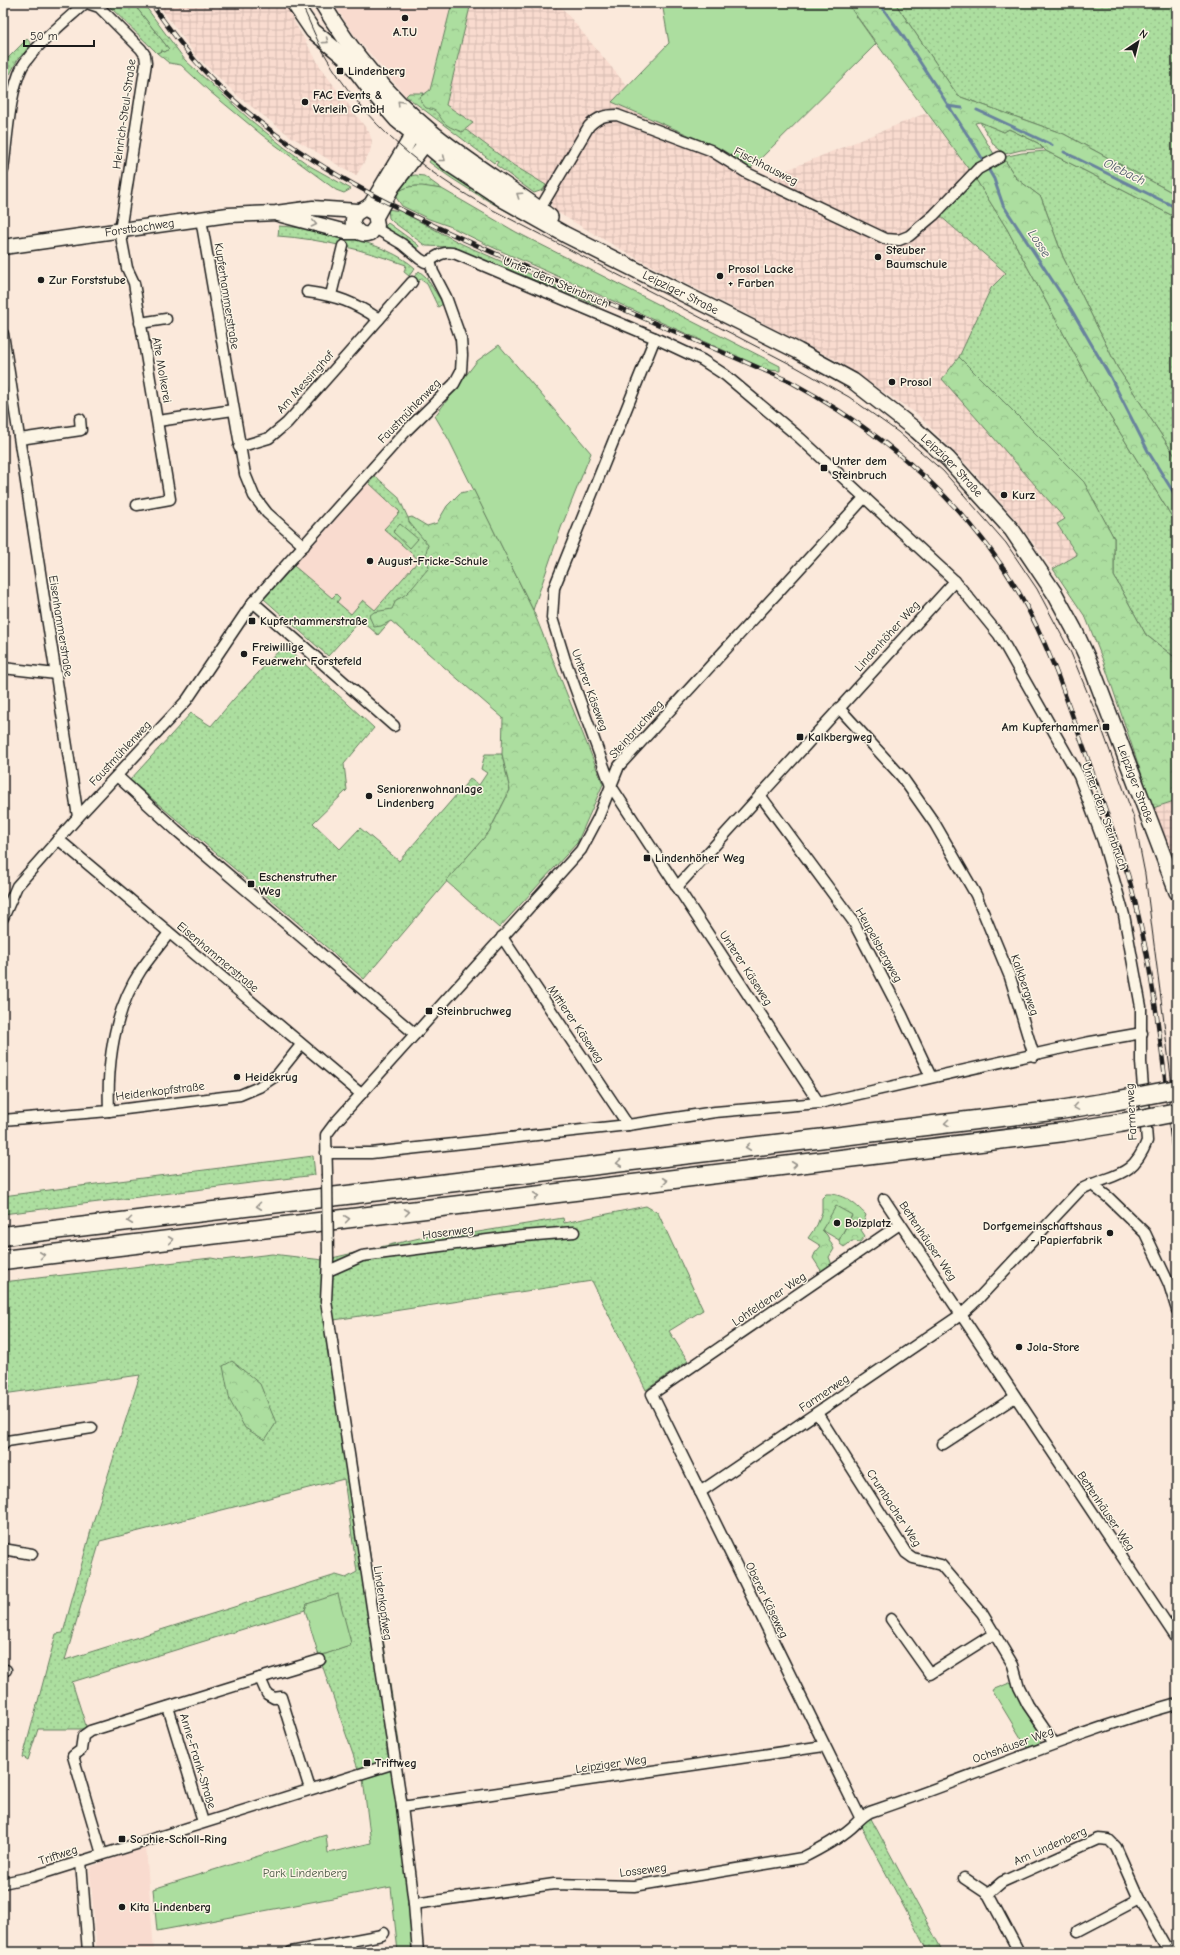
<svg xmlns="http://www.w3.org/2000/svg" width="1180" height="1955" font-family="'Comic Neue',sans-serif">
<style>
.built{fill:#f9dbcf}
.industrial{fill:url(#industrial-grid)}
.grass{fill:url(#grass-dots);stroke:#647d5e;fill-rule:evenodd}
.forest{fill:url(#forest-crowns);stroke:#647d5e}
.park{fill:#acde9f;stroke:#647d5e}
.lines{fill:none;stroke-linecap:round;stroke-linejoin:round}
.stream{stroke:#67829d;stroke-width:3}
.street-casing{stroke:#1c1c1c;stroke-width:13}
.secondary-casing{stroke:#1c1c1c;stroke-width:17}
.primary-casing{stroke:#1c1c1c;stroke-width:18}
.highway-casing{stroke:#1c1c1c;stroke-width:21}
.street{stroke:#fcf5e5;stroke-width:10}
.secondary{stroke:#fcf5e5;stroke-width:14}
.primary{stroke:#fcf5e5;stroke-width:15}
.highway{stroke:#fcf5e5;stroke-width:18}
.tram{stroke:#1c1c1c;stroke-width:1}
.rail-casing{stroke:#1c1c1c;stroke-width:4.5}
.rail{stroke:#fcf5e5;stroke-width:3;stroke-dasharray:9;stroke-linecap:butt}
.street-bridge-casing{stroke:#1c1c1c;stroke-width:13;stroke-linecap:butt}
.highway-bridge-casing{stroke:#1c1c1c;stroke-width:21;stroke-linecap:butt}
.street-bridge{stroke:#fcf5e5;stroke-width:10}
.highway-bridge{stroke:#fcf5e5;stroke-width:18}
.oneway{stroke:#97938b}
.poi-dot{fill:#1c1c1c;stroke:#fcf5e5;stroke-width:1.5}
.labels{text-anchor:middle;stroke-width:3;stroke-linejoin:round;paint-order:stroke}
.poi-label{font-size:12px;font-weight:bold;fill:#1c1c1c;stroke:#fcf5e5;text-anchor:start}
.street-label{font-size:12px;fill:#1c1c1c;stroke:#fcf5e5}
.park-label{font-size:12px;fill:#475643;stroke:#fcf5e5}
.water-label{font-size:13px;font-style:italic;fill:#485867;stroke:#fcf5e5}
</style>
<defs>
<pattern id="industrial-grid" width="8" height="8" patternUnits="userSpaceOnUse"><rect width="8" height="8" fill="#f9dbcf"/><path d="M0 4h8M4 0v8" fill="none" stroke="#d5bbb1"/></pattern>
<pattern id="grass-dots" width="8" height="8" patternUnits="userSpaceOnUse"><rect width="8" height="8" fill="#acde9f"/><path d="M2 2h.1M6 6h.1" fill="none" stroke="#93be88" stroke-width="1.8" stroke-linecap="round"/></pattern>
<pattern id="forest-crowns" width="20" height="18" patternUnits="userSpaceOnUse"><rect width="20" height="18" fill="#acde9f"/><path d="M2 6a3 3 0 1 1 6 0M12 15a3 3 0 1 1 6 0" fill="none" stroke="#93be88"/></pattern>
</defs>
<rect width="100%" height="100%" fill="#fbe9db"/>
<filter id="ink" filterUnits="userSpaceOnUse"><feTurbulence type="fractalNoise" baseFrequency=".025" numOctaves="2"/><feDisplacementMap in="SourceGraphic" scale="8" xChannelSelector="R" yChannelSelector="G"/><feConvolveMatrix kernelMatrix="1 2 1 2 8 2 1 2 1" color-interpolation-filters="sRGB"/></filter>
<g filter="url(#ink)">
<g class="built">
<polygon points="333,3 452,3 430,91 418,94 409,93 406,96 355,36"/>
<polygon points="375,476 398,496 408,518 446,556 378,635 361,620 328,656 264,599"/>
<polygon points="146,1847 154,1952 97,1952 90,1872 92,1866"/>
</g>
<g class="industrial">
<polygon points="157,3 285,3 296,25 323,71 369,132 372,141 370,152 356,176 290,136 239,97 197,57"/>
<polygon points="471,3 558,3 627,86 612,102 721,149 751,168 770,177 926,113 975,178 939,215 1006,274 991,288 959,357 943,379 1066,519 1057,525 1077,555 1053,569 1016,520 974,472 917,414 836,360 634,257 553,210 546,185 513,165 466,130 473,123 446,105"/>
<polygon points="1177,800 1177,870 1153,808"/>
</g>
<g class="grass">
<polygon points="106,3 133,3 169,49 165,52 162,51 157,53"/>
<polygon points="895,3 1177,3 1177,195 1064,134 958,96"/>
<polygon points="27,39 32,45 18,59 10,74 3,71 3,58 6,60"/>
<polygon points="409,93 424,93 420,97 462,132 466,130 513,165 546,185 543,190 534,193 496,165 498,162 496,161 494,163 406,96"/>
<polygon points="980,122 1004,132 1009,129 1038,143 1043,149 1021,150 1005,154 994,145"/>
<polygon points="1046,151 1177,218 1177,459 1117,367 1063,257 1041,197 1016,178 1003,157 1022,153"/>
<path d="M433 156 532 222 530 224C495 205 460 186 429 162Z"/>
<polygon points="415,175 424,176 442,189 416,186 400,190 411,176"/>
<polygon points="975,178 1007,229 1095,392 1177,525 1177,659 1146,635 1114,576 1114,538 1084,483 959,357 991,288 1006,273 939,215"/>
<polygon points="388,209 400,211 462,244 600,305 599,306 460,250 449,247 426,246 393,222 389,218"/>
<polygon points="388,223 417,244 419,246 418,249 388,229 385,226"/>
<path d="M279 226C317 228 387 242 415 268L409 276 404 272 406 265C364 250 322 239 278 236Z"/>
<polygon points="419,271 426,277 443,304 438,307 427,284 420,279 418,282 413,278"/>
<polygon points="375,476 398,496 408,518 446,556 378,635 361,620 328,656 264,599 294,566 332,598 336,594 340,598 337,602 351,614 363,600 375,610 419,560 384,529 400,512 369,483"/>
<polygon points="284,645 374,728 344,764 347,790 313,823 340,849 360,828 399,861 470,779 479,785 487,773 481,769 485,754 502,754 510,790 489,832 364,979 130,780 191,713 211,726 233,700"/>
<polygon points="313,1156 315,1175 3,1214 3,1196"/>
<path d="M646 1206 658 1213 703 1310 669 1331 688 1361 646 1390 592 1281 334 1320 400 1749H386L390 1759 358 1769 319 1656 349 1646 351 1643 307 1604 305 1610 72 1682 87 1729H38L28 1760 23 1757 56 1634 63 1633 94 1519 140 1375 3 1394V1282L211 1258 222 1260 272 1254 323 1260 446 1232 448 1237 563 1218 564 1223ZM344 1479 357 1572 346 1578 336 1575 65 1660 100 1541Z"/>
<polygon points="868,1813 943,1952 928,1952 858,1821"/>
</g>
<g class="forest">
<polygon points="133,3 143,3 185,60 248,118 284,147 310,166 351,189 344,193 336,190 262,135 209,91 181,65 169,63 157,53 162,51 165,52 169,49"/>
<path d="M452 3H471L446 105 473 123 462 132C457 130 451 128 447 125 437 117 441 110 426 108L421 102 420 97 430 90Z"/>
<polygon points="847,3 895,3 958,96 1064,134 1177,195 1177,218 1046,151 1038,143 1009,129 1004,132 980,122 975,123 994,154 1003,157 1016,178 1041,197 1063,257 1117,367 1177,459 1177,525 1095,392 1007,229 975,178"/>
<path d="M422 186 442 189 516 232 780 366V371L768 370 492 247 449 226 429 219 402 206 395 196C402 187 410 186 422 186Z"/>
<polygon points="959,357 1084,482 1114,538 1114,576 1146,635 1177,659 1177,800 1153,808 1104,663 1086,618 1053,569 1077,555 1057,524 1065,519 942,379"/>
<path d="M474 490 533 610 603 784 577 843 499 928 446 881 489 832 510 790 502 754 503 718 391 621 381 626 374 627 369 616 374 612 392 609 396 600C411 594 418 579 429 568L426 553 428 545 409 522 408 518 412 517 427 526 437 523 447 506 460 493Z"/>
<path d="M826 1194C842 1193 855 1203 866 1215L861 1230 865 1236 860 1242 852 1241 844 1247 840 1244 839 1240 852 1216 822 1230 827 1235 834 1249 829 1257 832 1265 822 1272 813 1258 815 1253 821 1246 808 1238 817 1225 822 1212V1198Z"/>
<polygon points="232,1361 260,1384 276,1423 265,1440 245,1428 230,1401 223,1366"/>
</g>
<g class="park">
<polygon points="662,3 847,3 876,44 751,168 721,149 612,102 669,43"/>
<polygon points="499,345 591,453 561,528 533,610 449,440 435,416 477,361"/>
<polygon points="400,524 418,539 410,548 393,532"/>
<polygon points="836,1206 852,1215 839,1240 822,1230"/>
<polygon points="338,1594 351,1643 350,1646 319,1656 305,1610 307,1604"/>
<path d="M1012 1682 1015 1691 1043 1733C1042 1744 1036 1745 1027 1748L992 1690Z"/>
<polygon points="390,1759 410,1901 414,1952 398,1952 391,1887 157,1931 153,1889 319,1837 326,1835 328,1853 371,1843 363,1779 358,1769"/>
</g>
<g class="lines">
<g class="stream">
<polyline points="879,3 903,36 976,148 994,179 1003,205 1071,309 1111,378 1149,453 1177,498"/>
<polyline points="1174,3 1177,7"/>
<polyline points="947,106 962,108"/>
<polyline points="977,110 1052,145"/>
<polyline points="1064,152 1177,208"/>
</g>
<defs>
<g id="street">
<polyline points="87,3 99,7 141,49 145,55 146,63 120,231 127,268 134,283 170,499 137,505"/>
<path d="M3 170C7 141 9 93 22 67 34 46 67 20 85 3"/>
<path d="M540 209 589 126C598 117 605 115 617 115L710 150 747 173 886 239 899 240 909 236 934 215 978 169 1000 157"/>
<polyline points="201,219 245,474 254,496 267,513 304,546"/>
<polyline points="375,228 402,244 420,259 425,262 430,261"/>
<path d="M430 261C439 254 445 251 456 254L655 338 702 360 725 375 800 438 955 581 999 635 1079 776 1103 841 1124 915 1141 1007V1062L1147 1141C1132 1180 1111 1173 1080 1190L977 1300 962 1314 700 1492"/>
<path d="M307 292C338 296 353 302 379 319"/>
<polyline points="331,295 343,246"/>
<polyline points="140,323 166,319"/>
<polyline points="3,334 78,817"/>
<polyline points="655,338 554,588 552,618 565,660 611,786 819,1103"/>
<polyline points="158,421 233,410"/>
<polyline points="20,439 81,430 80,419"/>
<polyline points="239,447 269,438 287,423 412,282"/>
<polyline points="253,602 394,726"/>
<polyline points="3,668 56,674"/>
<polyline points="839,708 902,777 935,824 976,895 1010,977 1034,1056"/>
<polyline points="117,776 176,830 415,1034"/>
<polyline points="760,795 853,921 902,1015 931,1077"/>
<polyline points="58,839 361,1094"/>
<polyline points="677,887 955,581"/>
<polyline points="3,918 17,886 78,817 187,700 253,602 406,431 454,384 461,371 462,355 461,339 446,297 433,272 430,261"/>
<polyline points="502,937 628,1125"/>
<path d="M109 1111C107 1063 114 1011 141 970 150 957 160 945 169 933"/>
<polyline points="3,1120 109,1111 240,1095 259,1087 277,1075 301,1045"/>
<polyline points="326,1153 371,1153 445,1145 628,1125 715,1112 819,1103 1085,1043 1142,1033"/>
<polyline points="327,1174 326,1135 335,1123 581,850 598,818 619,766 865,497"/>
<polyline points="1091,1184 1109,1198 1145,1233 1169,1284 1177,1310"/>
<polyline points="884,1199 1177,1639"/>
<polyline points="328,1259 326,1301 402,1807 414,1904 418,1952"/>
<polyline points="328,1271 362,1256 511,1237 574,1232"/>
<polyline points="817,1413 906,1553 913,1558 941,1565 982,1613 1013,1665 1019,1687 1028,1705 1054,1743"/>
<polyline points="943,1444 1015,1397"/>
<polyline points="3,1445 7,1441 92,1428"/>
<polyline points="3,1549 32,1554"/>
<polyline points="891,1619 930,1674 995,1633"/>
<polyline points="3,1670 6,1670"/>
<polyline points="260,1678 320,1660"/>
<polyline points="168,1707 203,1822"/>
<polyline points="402,1807 824,1746"/>
<polyline points="860,1817 652,1394 900,1224"/>
<polyline points="102,1854 73,1756 81,1750 83,1736 90,1731 260,1678 267,1694 274,1698 281,1697 310,1789"/>
<polyline points="81,1861 88,1952"/>
<polyline points="964,1878 988,1894 1019,1952"/>
<polyline points="3,1883 31,1877 395,1763"/>
<polyline points="988,1894 1002,1882 1098,1839 1109,1840 1116,1847 1139,1899 1169,1952"/>
<path d="M414 1904 554 1884 634 1886 802 1858C818 1850 837 1840 851 1828 858 1822 862 1816 870 1812 973 1777 1072 1733 1177 1704"/>
<polyline points="1078,1931 1139,1899"/>
<polyline points="350,1941 382,1935 384,1933"/>
<polyline points="291,1952 350,1941 351,1952"/>
</g>
<g id="secondary">
<path d="M366 209 375 214 377 225 371 233C363 236 357 233 353 225 351 211 363 212 371 204L413 134 428 130 425 144 393 186 376 217"/>
<polyline points="278,214 346,232 358,232"/>
<path id="s1" d="M3 247 228 215 276 213 313 208 358 211"/>
</g>
<g id="primary">
<path id="s2" d="M294 3 313 31 348 60 370 89 397 120 451 165 504 200 566 235 798 351 853 381 917 431 948 459 1012 530 1055 594 1074 629 1091 666 1177 892"/>
<path d="M322 3C350 50 387 95 429 130 467 162 510 187 550 217"/>
</g>
<g id="highway">
<polyline points="3,1236 1060,1110 1114,1101"/>
<polyline points="3,1260 1064,1132 1120,1123"/>
</g>
</defs>
<use href="#street" class="street-casing"/>
<use href="#secondary" class="secondary-casing"/>
<use href="#primary" class="primary-casing"/>
<use href="#highway" class="highway-casing"/>
<use href="#street" class="street"/>
<use href="#secondary" class="secondary"/>
<use href="#primary" class="primary"/>
<use href="#highway" class="highway"/>
<path class="tram" d="M301 3C309 20 316 39 325 55 366 125 423 172 493 210L796 367 849 397 898 432 943 471 1006 543 1037 589 1071 653 1098 718 1134 818 1145 874 1177 1124"/>
<defs>
<path id="rail" d="M151 3C169 29 188 54 210 77 300 170 422 221 539 273 622 309 706 345 789 381 881 431 964 500 1018 591 1046 639 1064 691 1082 743 1098 787 1113 831 1128 875 1156 973 1164 1076 1177 1177"/>
</defs>
<use href="#rail" class="rail-casing"/>
<use href="#rail" class="rail"/>
<defs>
<polyline id="street-bridge" points="327,1174 328,1259"/>
<g id="highway-bridge">
<polyline points="1114,1101 1177,1089"/>
<polyline points="1120,1123 1177,1112"/>
</g>
</defs>
<use href="#street-bridge" class="street-bridge-casing"/>
<use href="#highway-bridge" class="highway-bridge-casing"/>
<use href="#street-bridge" class="street-bridge"/>
<use href="#highway-bridge" class="highway-bridge"/>
</g>
<defs><path id="oneway-chevron" d="M-2-3.5L2.5 0L-2 3.5" fill="none" stroke-width="1.6" stroke-linecap="round" stroke-linejoin="round"/></defs>
<g class="oneway">
<use href="#oneway-chevron" transform="translate(326 41) rotate(37)"/>
<use href="#oneway-chevron" transform="translate(400 103) rotate(-134)"/>
<use href="#oneway-chevron" transform="translate(443 159) rotate(38)"/>
<use href="#oneway-chevron" transform="translate(519 195) rotate(-146)"/>
<use href="#oneway-chevron" transform="translate(314 224) rotate(12)"/>
<use href="#oneway-chevron" transform="translate(1076 1107) rotate(171)"/>
<use href="#oneway-chevron" transform="translate(947 1123) rotate(173)"/>
<use href="#oneway-chevron" transform="translate(748 1147) rotate(173)"/>
<use href="#oneway-chevron" transform="translate(619 1163) rotate(173)"/>
<use href="#oneway-chevron" transform="translate(794 1165) rotate(-7)"/>
<use href="#oneway-chevron" transform="translate(665 1181) rotate(-7)"/>
<use href="#oneway-chevron" transform="translate(536 1196) rotate(-7)"/>
<use href="#oneway-chevron" transform="translate(259 1206) rotate(173)"/>
<use href="#oneway-chevron" transform="translate(407 1212) rotate(-7)"/>
<use href="#oneway-chevron" transform="translate(347 1219) rotate(-7)"/>
<use href="#oneway-chevron" transform="translate(130 1221) rotate(173)"/>
<use href="#oneway-chevron" transform="translate(171 1240) rotate(-7)"/>
<use href="#oneway-chevron" transform="translate(42 1255) rotate(-7)"/>
</g>
</g>
<g class="poi-dot">
<circle cx="405" cy="18" r="4"/>
<rect x="336" y="67" width="8" height="8" rx="2"/>
<circle cx="305" cy="102" r="4"/>
<circle cx="878" cy="257" r="4"/>
<circle cx="720" cy="276" r="4"/>
<circle cx="41" cy="280" r="4"/>
<circle cx="892" cy="382" r="4"/>
<rect x="820" y="464" width="8" height="8" rx="2"/>
<circle cx="1004" cy="495" r="4"/>
<circle cx="370" cy="561" r="4"/>
<rect x="248" y="617" width="8" height="8" rx="2"/>
<circle cx="244" cy="654" r="4"/>
<rect x="1102" y="723" width="8" height="8" rx="2"/>
<rect x="796" y="733" width="8" height="8" rx="2"/>
<circle cx="369" cy="796" r="4"/>
<rect x="643" y="854" width="8" height="8" rx="2"/>
<rect x="247" y="880" width="8" height="8" rx="2"/>
<rect x="425" y="1007" width="8" height="8" rx="2"/>
<circle cx="237" cy="1077" r="4"/>
<circle cx="837" cy="1223" r="4"/>
<circle cx="1110" cy="1233" r="4"/>
<circle cx="1019" cy="1347" r="4"/>
<rect x="363" y="1759" width="8" height="8" rx="2"/>
<rect x="118" y="1835" width="8" height="8" rx="2"/>
<circle cx="122" cy="1907" r="4"/>
</g>
<g class="labels">
<g class="poi-label">
<text x="405" y="36" text-anchor="middle">A.T.U</text>
<text x="348" y="75">Lindenberg</text>
<text x="313" y="99">FAC Events &amp;<tspan x="313" dy="14">Verleih GmbH</tspan></text>
<text x="886" y="254">Steuber<tspan x="886" dy="14">Baumschule</tspan></text>
<text x="728" y="273">Prosol Lacke<tspan x="728" dy="14">+ Farben</tspan></text>
<text x="49" y="284">Zur Forststube</text>
<text x="900" y="386">Prosol</text>
<text x="832" y="465">Unter dem<tspan x="832" dy="14">Steinbruch</tspan></text>
<text x="1012" y="499">Kurz</text>
<text x="378" y="565">August-Fricke-Schule</text>
<text x="260" y="625">Kupferhammerstraße</text>
<text x="252" y="651">Freiwillige<tspan x="252" dy="14">Feuerwehr Forstefeld</tspan></text>
<text x="1098" y="731" text-anchor="end">Am Kupferhammer</text>
<text x="808" y="741">Kalkbergweg</text>
<text x="377" y="793">Seniorenwohnanlage<tspan x="377" dy="14">Lindenberg</tspan></text>
<text x="655" y="862">Lindenhöher Weg</text>
<text x="259" y="881">Eschenstruther<tspan x="259" dy="14">Weg</tspan></text>
<text x="437" y="1015">Steinbruchweg</text>
<text x="245" y="1081">Heidekrug</text>
<text x="845" y="1227">Bolzplatz</text>
<text x="1102" y="1230" text-anchor="end">Dorfgemeinschaftshaus<tspan x="1102" dy="14">- Papierfabrik</tspan></text>
<text x="1027" y="1351">Jola-Store</text>
<text x="375" y="1767">Triftweg</text>
<text x="130" y="1843">Sophie-Scholl-Ring</text>
<text x="130" y="1911">Kita Lindenberg</text>
</g>
<g class="street-label">
<text transform="translate(124 114) rotate(-82)" y="4">Heinrich-Steul-Straße</text>
<text transform="translate(766 166) rotate(27)" y="4">Fischhausweg</text>
<text dy="4" stroke="none"><textPath href="#s1" startOffset="138">Forstbachweg</textPath></text>
<text transform="translate(556 282) rotate(23)" y="4">Unter dem Steinbruch</text>
<text dy="4" stroke="none"><textPath href="#s2" startOffset="490">Leipziger Straße</textPath></text>
<text transform="translate(227 296) rotate(81)" y="4">Kupferhammerstraße</text>
<text transform="translate(162 370) rotate(80)" y="4">Alte Molkerei</text>
<text transform="translate(305 382) rotate(-48)" y="4">Am Messinghof</text>
<text transform="translate(409 411) rotate(-46)" y="4">Faustmühlenweg</text>
<text dy="4" stroke="none"><textPath href="#s2" startOffset="814">Leipziger Straße</textPath></text>
<text transform="translate(61 626) rotate(81)" y="4">Eisenhammerstraße</text>
<text transform="translate(887 636) rotate(-48)" y="4">Lindenhöher Weg</text>
<text transform="translate(590 690) rotate(70)" y="4">Unterer Käseweg</text>
<text transform="translate(636 729) rotate(-48)" y="4">Steinbruchweg</text>
<text transform="translate(120 753) rotate(-47)" y="4">Faustmühlenweg</text>
<text dy="4" stroke="none"><textPath href="#s2" startOffset="1186">Leipziger Straße</textPath></text>
<text transform="translate(1105 816) rotate(70)" y="4">Unter dem Steinbruch</text>
<text transform="translate(879 945) rotate(61)" y="4">Heupelsbergweg</text>
<text transform="translate(218 957) rotate(40)" y="4">Eisenhammerstraße</text>
<text transform="translate(746 968) rotate(57)" y="4">Unterer Käseweg</text>
<text transform="translate(1025 985) rotate(71)" y="4">Kalkbergweg</text>
<text transform="translate(576 1024) rotate(56)" y="4">Mittlerer Käseweg</text>
<text transform="translate(160 1091) rotate(-7)" y="4">Heidenkopfstraße</text>
<text transform="translate(1131 1112) rotate(-93)" y="4">Farmerweg</text>
<text transform="translate(448 1232) rotate(-7)" y="4">Hasenweg</text>
<text transform="translate(928 1241) rotate(56)" y="4">Bettenhäuser Weg</text>
<text transform="translate(769 1299) rotate(-34)" y="4">Lohfeldener Weg</text>
<text transform="translate(824 1393) rotate(-34)" y="4">Farmerweg</text>
<text transform="translate(894 1508) rotate(57)" y="4">Crumbacher Weg</text>
<text transform="translate(1106 1511) rotate(56)" y="4">Bettenhäuser Weg</text>
<text transform="translate(767 1600) rotate(64)" y="4">Oberer Käseweg</text>
<text transform="translate(383 1603) rotate(82)" y="4">Lindenkopfweg</text>
<text transform="translate(1013 1745) rotate(-20)" y="4">Ochshäuser Weg</text>
<text transform="translate(198 1761) rotate(73)" y="4">Anne-Frank-Straße</text>
<text transform="translate(611 1764) rotate(-8)" y="4">Leipziger Weg</text>
<text transform="translate(1050 1846) rotate(-24)" y="4">Am Lindenberg</text>
<text transform="translate(58 1855) rotate(-18)" y="4">Triftweg</text>
<text transform="translate(643 1870) rotate(-7)" y="4">Losseweg</text>
</g>
<g class="park-label">
<text x="305" y="1877">Park Lindenberg</text>
</g>
<g class="water-label">
<text transform="translate(1125 171) rotate(26)" y="5">Olebach</text>
<text transform="translate(1040 243) rotate(57)" y="5">Losse</text>
</g>
</g>
<rect width="1180" height="1955" fill="none" stroke="#fcf5e5" stroke-width="16"/>
<rect x="8" y="8" width="1164" height="1939" fill="none" stroke="#1c1c1c" stroke-width="1.5" filter="url(#ink)"/>
<g transform="translate(1138 42) rotate(35)" stroke="#fcf5e5" stroke-width="3" paint-order="stroke">
<path d="M0-3L7 15L0 10L-7 15Z" fill="#1c1c1c"/>
<text y="-6" font-size="11" font-weight="bold" text-anchor="middle" fill="#1c1c1c">N</text>
</g>
<path d="M24 40v6h70v-6" fill="none" stroke="#1c1c1c" stroke-width="2"/>
<text x="30" y="40" font-size="12" fill="#1c1c1c" stroke="#fcf5e5" stroke-width="3" paint-order="stroke">50 m</text>
</svg>
